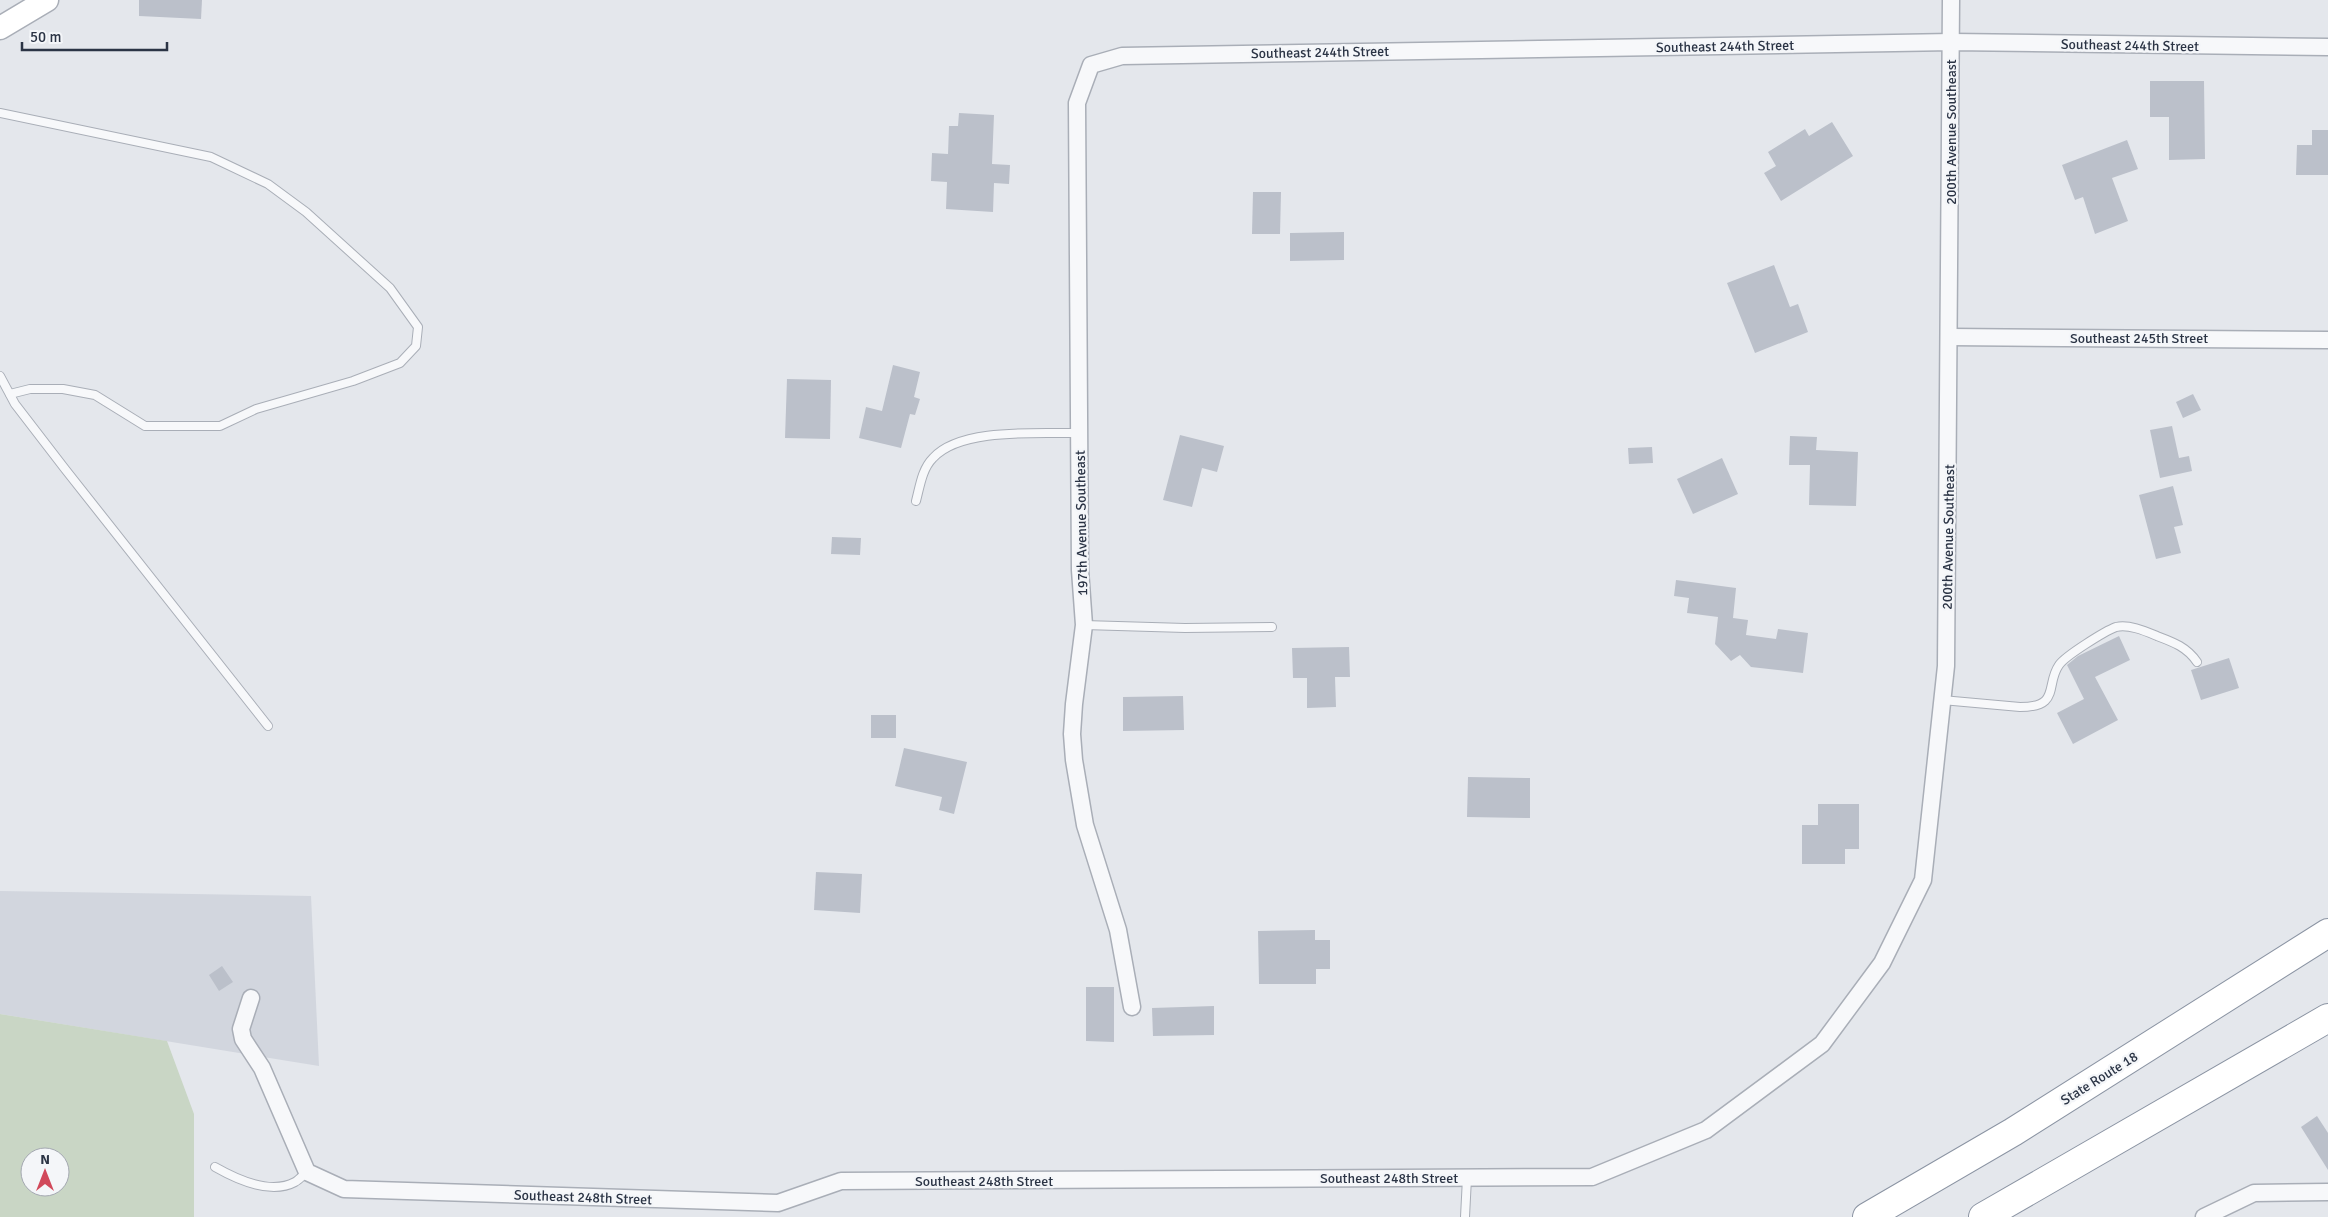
<svg xmlns="http://www.w3.org/2000/svg" width="2328" height="1217" font-family="Signika,sans-serif">
<style>
.built{fill:#d2d6de}
.green{fill:#c9d6c5;fill-rule:evenodd}
.building{fill:#bbc0ca}
.lines{fill:none;stroke-linecap:round;stroke-linejoin:round}
.lane-casing{stroke:#a9aeb7;stroke-width:10}
.street-casing{stroke:#a9aeb7;stroke-width:19}
.secondary-casing{stroke:#a9aeb7;stroke-width:25}
.highway-casing{stroke:#8b94a3;stroke-width:30}
.lane{stroke:#f7f8fa;stroke-width:8}
.street{stroke:#f7f8fa;stroke-width:16}
.secondary{stroke:#fff;stroke-width:22}
.highway{stroke:#fff;stroke-width:28}
.labels{text-anchor:middle;stroke-width:4.5;stroke-linejoin:round;paint-order:stroke}
.street-label{font-size:14px;fill:#2b3445;stroke:#f4f6f9}
</style>
<rect width="100%" height="100%" fill="#e4e7ec"/>
<polygon class="built" points="0,891 311,896 319,1066 0,1014"/>
<path class="green" d="M0 1014 167 1041 194 1114V1217H0ZM30 1157H60V1187H30Z"/>
<g class="building">
<polygon points="139,0 202,0 201,19 139,16"/>
<polygon points="2150,81 2204,81 2205,159 2169,160 2169,117 2150,117"/>
<polygon points="959,113 994,115 992,164 1010,165 1009,184 994,183 993,212 946,209 947,182 931,181 932,153 948,154 949,126 958,126"/>
<polygon points="1832,122 1853,156 1781,201 1764,173 1776,166 1768,152 1805,129 1809,136"/>
<polygon points="2312,130 2328,130 2328,175 2296,175 2297,145 2312,145"/>
<polygon points="2127,140 2138,169 2112,178 2128,221 2095,234 2083,197 2075,200 2062,165"/>
<polygon points="1253,192 1281,192 1280,234 1252,234"/>
<polygon points="1344,232 1344,260 1290,261 1290,233"/>
<polygon points="1774,265 1790,307 1798,304 1808,332 1755,353 1727,283"/>
<polygon points="893,365 920,372 914,397 920,399 915,415 910,414 901,448 859,438 866,407 882,411"/>
<polygon points="787,379 831,380 830,439 785,438"/>
<polygon points="2193,394 2201,410 2183,418 2176,402"/>
<polygon points="2172,426 2179,458 2189,456 2192,471 2160,478 2150,430"/>
<polygon points="1180,435 1224,446 1217,472 1202,468 1192,507 1163,500"/>
<polygon points="1790,436 1817,437 1816,450 1858,452 1856,506 1809,505 1810,465 1789,465"/>
<polygon points="1652,447 1653,463 1629,464 1628,448"/>
<polygon points="1722,458 1738,494 1693,514 1677,479"/>
<polygon points="2173,486 2183,525 2174,527 2181,553 2156,559 2139,495"/>
<polygon points="832,537 861,538 860,555 831,554"/>
<polygon points="1676,580 1736,588 1733,618 1748,620 1746,635 1776,639 1778,629 1808,633 1803,673 1751,667 1740,655 1731,661 1715,644 1718,617 1687,613 1689,598 1674,596"/>
<polygon points="2119,636 2130,660 2095,677 2118,720 2073,744 2057,713 2084,699 2067,665 2078,656"/>
<polygon points="1349,647 1350,677 1335,677 1336,707 1307,708 1307,678 1293,678 1292,648"/>
<polygon points="2229,658 2239,688 2201,700 2191,670"/>
<polygon points="1183,696 1184,730 1123,731 1123,697"/>
<rect x="871" y="715" width="25" height="23"/>
<polygon points="904,748 967,762 954,814 939,810 942,797 895,786"/>
<polygon points="1468,777 1530,778 1530,818 1467,817"/>
<polygon points="1818,804 1859,804 1859,849 1845,849 1845,864 1802,864 1802,825 1818,825"/>
<polygon points="816,872 862,874 860,913 814,910"/>
<polygon points="1315,930 1315,940 1330,940 1330,969 1316,969 1316,984 1259,984 1258,931"/>
<polygon points="222,966 233,982 219,991 209,975"/>
<polygon points="1086,987 1114,987 1114,1042 1086,1041"/>
<polygon points="1214,1006 1214,1035 1153,1036 1152,1008"/>
<polygon points="2317,1116 2328,1133 2328,1170 2301,1127"/>
</g>
<g class="lines">
<defs>
<g id="lane">
<polyline points="0,113 211,157 268,184 306,212 390,288 418,327 416,346 400,363 353,381 256,409 220,426 145,426 95,395 63,389 30,389 10,394"/>
<polyline points="0,376 15,404 65,469 268,726"/>
<path d="M916 501C920 486 922 469 933 458 961 427 1040 434 1079 433"/>
<polyline points="1084,625 1185,628 1272,627"/>
<path d="M1942 700 2020 707C2061 707 2045 685 2059 665 2065 656 2105 631 2116 627 2129 624 2145 631 2157 636 2173 642 2187 647 2197 662"/>
<path d="M215 1167C236 1179 271 1195 295 1182 299 1180 303 1175 307 1172"/>
<polyline points="1465,1217 1467,1178"/>
</g>
<g id="street">
<polyline points="1950,337 2328,340"/>
<polyline points="251,998 241,1029 243,1039 262,1068 307,1172 344,1189 778,1203 841,1181 1592,1177 1706,1130 1822,1044 1882,963 1923,880 1946,666 1951,0"/>
<polyline points="1132,1007 1118,930 1085,825 1074,760 1072,734 1074,704 1084,625 1080,570 1077,103 1091,65 1122,56 1952,42 2328,47"/>
<polyline points="2204,1217 2254,1193 2328,1192"/>
</g>
<polyline id="secondary" points="0,28 47,0"/>
<g id="highway">
<polyline points="1867,1217 2013,1132 2328,933"/>
<polyline points="1983,1217 2328,1018"/>
</g>
</defs>
<use href="#lane" class="lane-casing"/>
<use href="#street" class="street-casing"/>
<use href="#secondary" class="secondary-casing"/>
<use href="#highway" class="highway-casing"/>
<use href="#lane" class="lane"/>
<use href="#street" class="street"/>
<use href="#secondary" class="secondary"/>
<use href="#highway" class="highway"/>
</g>
<g class="labels">
<g class="street-label">
<text transform="translate(2130 45) rotate(1)" y="5">Southeast 244th Street</text>
<text transform="translate(1725 46) rotate(-1)" y="5">Southeast 244th Street</text>
<text transform="translate(1320 52) rotate(-1)" y="5">Southeast 244th Street</text>
<text transform="translate(1951 132) rotate(-90)" y="5">200th Avenue Southeast</text>
<text x="2139" y="343">Southeast 245th Street</text>
<text transform="translate(1081 523) rotate(-91)" y="5">197th Avenue Southeast</text>
<text transform="translate(1948 537) rotate(-89)" y="5">200th Avenue Southeast</text>
<text transform="translate(2099 1078) rotate(-32)" y="5">State Route 18</text>
<text x="1389" y="1183">Southeast 248th Street</text>
<text x="984" y="1186">Southeast 248th Street</text>
<text transform="translate(583 1197) rotate(2)" y="5">Southeast 248th Street</text>
</g>
</g>
<g transform="translate(45 1172)"><circle r="24" fill="#f4f6f9" stroke="#a4a8b1"/>
<path d="M0-4L9 19L0 12L-9 19Z" fill="#d1495b"/>
<text y="-8" font-size="14" font-weight="bold" text-anchor="middle" fill="#2b3445">N</text>
</g>
<path d="M22 42v8h145v-8" fill="none" stroke="#2b3445" stroke-width="2.5"/>
<text x="30" y="42" font-size="15" fill="#2b3445" stroke="#f4f6f9" stroke-width="4" paint-order="stroke">50 m</text>
</svg>
